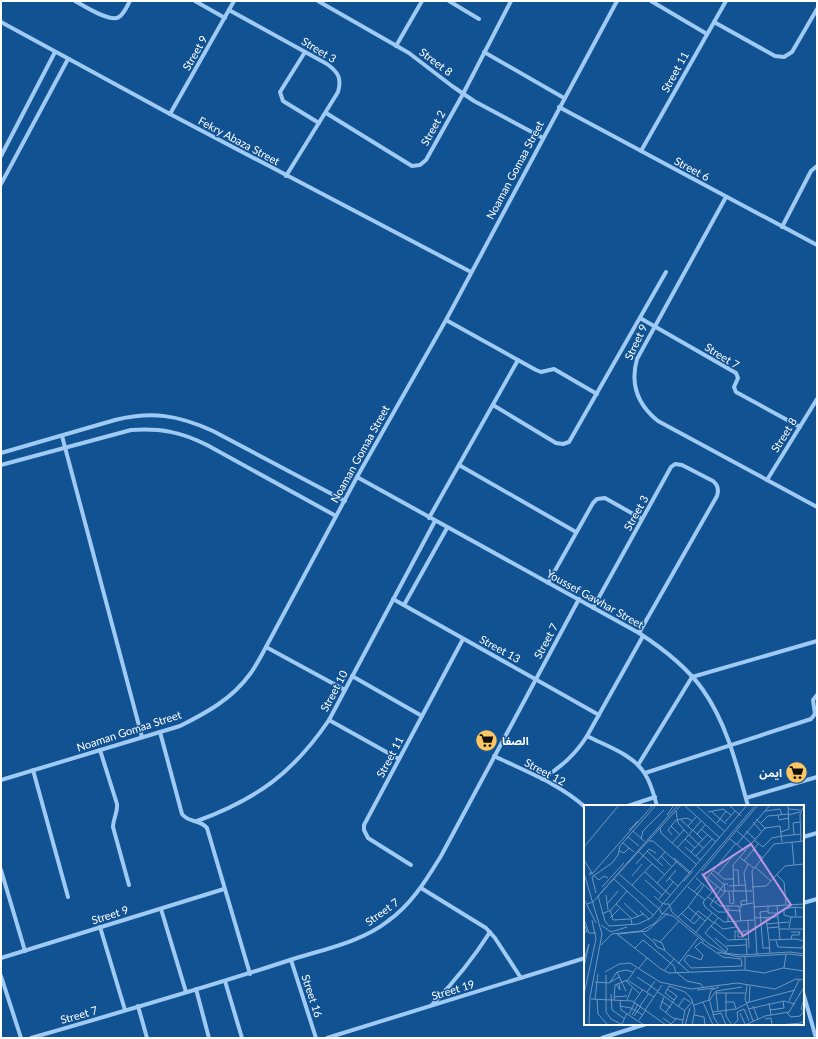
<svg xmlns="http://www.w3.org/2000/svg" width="818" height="1039" font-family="Lato,'Noto Sans Arabic',sans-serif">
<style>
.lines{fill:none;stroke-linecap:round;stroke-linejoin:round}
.street{stroke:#9fcaf3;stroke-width:4}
.labels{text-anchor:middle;stroke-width:3;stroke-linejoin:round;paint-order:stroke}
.street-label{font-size:11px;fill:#fff;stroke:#115293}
.poi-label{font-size:11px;font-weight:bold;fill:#fff;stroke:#115293;text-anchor:start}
.inset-road{fill:none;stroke:#7097be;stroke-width:1}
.view{fill:#bd96df;fill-opacity:0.15;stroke:#bd96df;stroke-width:2}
.inset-edge{fill:none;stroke:#fff;stroke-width:2}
</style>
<rect width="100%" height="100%" fill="#115293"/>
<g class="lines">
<g class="street">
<path d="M75 1C84 6 110 23 119 17 124 14 127 6 130 1"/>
<polyline points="195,1 225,18"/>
<polyline points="318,1 409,53 452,86 474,101 543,138"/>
<polyline points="449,1 479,19"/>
<polyline points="651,1 707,34"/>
<path d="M229 10 327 64C338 72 342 78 338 92L286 176"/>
<polyline points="1,22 170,114 471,272"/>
<polyline points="714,22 775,56 784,57 792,52 817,9"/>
<polyline points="396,46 422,1"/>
<polyline points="305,52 280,92 283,101 319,123"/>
<polyline points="484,52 564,98"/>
<polyline points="559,107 817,245"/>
<polyline points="326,113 412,166 420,165 426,160 463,94 511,1"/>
<polyline points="170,114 234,1"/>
<polyline points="641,151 726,1"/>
<polyline points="1,156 55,52"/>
<polyline points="1,184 68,59"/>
<path d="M726 197 637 359C630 384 638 405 658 421L817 507"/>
<polyline points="782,227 811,171 817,166"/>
<polyline points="640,318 736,373 738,378 734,387 736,392 800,427"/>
<polyline points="446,320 536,370 541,372 554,369 597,394"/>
<polyline points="493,405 556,443 563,444 569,442 666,272"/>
<polyline points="62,436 142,737"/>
<path d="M1 453 115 420C152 411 178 415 213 431L345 501"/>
<path d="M1 465 131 430C161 428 181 432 207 445L336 516"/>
<polyline points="459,465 576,532"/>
<path d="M357 477 639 633C662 648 687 667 703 690 727 724 737 766 748 806"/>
<polyline points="767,480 817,399"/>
<polyline points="429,518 518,360"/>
<polyline points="548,583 593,503 597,499 605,498 642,519"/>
<polyline points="393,599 599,715"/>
<polyline points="404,605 447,528"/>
<path d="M593 608 671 467 675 464 682 465 713 481C718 485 719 490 717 496L639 633"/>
<polyline points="266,647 345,690"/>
<polyline points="352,676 422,716"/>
<polyline points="329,720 399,759"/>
<path d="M160 732 182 814C188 823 200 819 207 828L250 974"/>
<path d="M587 736C606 746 633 754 645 774 651 783 654 795 657 806"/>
<path d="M100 750 117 804C118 812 113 819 113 827L129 885"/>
<path d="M494 756C525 771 560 784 585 807"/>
<polyline points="638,765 692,677 817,641"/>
<polyline points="33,770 68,897"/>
<polyline points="645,773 811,719 815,714 813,700 817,695"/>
<path d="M542 779C561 767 575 755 587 736L643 636"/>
<path d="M1 780 180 726C206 713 232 699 250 674 256 666 261 656 266 647L357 477 446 320 617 1"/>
<polyline points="746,798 817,777"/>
<polyline points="628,806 655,797"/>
<path d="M197 821C257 799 293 773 329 720L435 521"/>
<polyline points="803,837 817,833"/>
<polyline points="411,865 368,838 364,830 364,825 463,639"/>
<polyline points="1,870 25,951"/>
<polyline points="421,888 486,928 495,938 521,978"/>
<polyline points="803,903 817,899"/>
<polyline points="161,909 186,992"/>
<polyline points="100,927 125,1010"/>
<polyline points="1,958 224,889"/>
<polyline points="291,960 316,1038"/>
<polyline points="1,976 21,1038"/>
<polyline points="225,981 242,1038"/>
<polyline points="196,989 209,1038"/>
<polyline points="803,992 816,1038"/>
<path d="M432 1005C454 982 473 959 490 932"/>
<polyline points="138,1006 147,1038"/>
<path d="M31 1038C118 1013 205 988 290 960 321 950 362 942 388 921 412 904 426 880 441 856L579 599"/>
<polyline points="327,1038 585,958"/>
<polyline points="602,1038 646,1024"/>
</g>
</g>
<defs>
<symbol id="supermarket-disc" viewBox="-11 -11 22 22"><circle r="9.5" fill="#ffc761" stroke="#115293"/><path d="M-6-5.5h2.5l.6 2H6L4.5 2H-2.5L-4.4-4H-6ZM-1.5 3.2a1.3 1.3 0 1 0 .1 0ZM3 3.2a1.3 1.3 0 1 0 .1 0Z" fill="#111"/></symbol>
</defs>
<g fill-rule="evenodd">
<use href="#supermarket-disc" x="474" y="728" width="25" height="25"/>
<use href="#supermarket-disc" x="784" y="760" width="25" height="25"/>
</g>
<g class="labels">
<g class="street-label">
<text transform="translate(319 50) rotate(31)" y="4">Street 3</text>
<text transform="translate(195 53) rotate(-60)" y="4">Street 9</text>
<text transform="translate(436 62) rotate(37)" y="4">Street 8</text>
<text transform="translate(675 72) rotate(-61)" y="4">Street 11</text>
<text transform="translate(433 128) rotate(-61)" y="4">Street 2</text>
<text transform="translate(239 141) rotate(28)" y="4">Fekry Abaza Street</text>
<text transform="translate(692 169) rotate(28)" y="4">Street 6</text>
<text transform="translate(515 170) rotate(-62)" y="4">Noaman Gomaa Street</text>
<text transform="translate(636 342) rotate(-65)" y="4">Street 9</text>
<text transform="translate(722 356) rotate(32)" y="4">Street 7</text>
<text transform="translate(784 435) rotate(-58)" y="4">Street 8</text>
<text transform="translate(360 454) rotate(-61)" y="4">Noaman Gomaa Street</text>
<text transform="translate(636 513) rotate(-61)" y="4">Street 3</text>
<text transform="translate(595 599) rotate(29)" y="4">Youssef Gawhar Street</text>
<text transform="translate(546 641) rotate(-62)" y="4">Street 7</text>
<text transform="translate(500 649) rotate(29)" y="4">Street 13</text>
<text transform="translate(334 691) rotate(-62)" y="4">Street 10</text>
<text transform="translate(129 731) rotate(-18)" y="4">Noaman Gomaa Street</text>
<text transform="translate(390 757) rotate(-62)" y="4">Street 11</text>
<text transform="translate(545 772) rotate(28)" y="4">Street 12</text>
<text transform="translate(382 912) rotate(-36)" y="4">Street 7</text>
<text transform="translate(110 915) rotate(-17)" y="4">Street 9</text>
<text transform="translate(453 990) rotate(-17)" y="4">Street 19</text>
<text transform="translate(312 996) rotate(72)" y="4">Street 16</text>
<text transform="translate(79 1015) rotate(-16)" y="4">Street 7</text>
</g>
<g class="poi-label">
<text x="502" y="745">الصفا</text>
<text x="782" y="777" text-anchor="end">ايمن</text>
</g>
</g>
<g transform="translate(584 805)">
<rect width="220" height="220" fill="#115293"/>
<path class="inset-road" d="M97 0 14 91 21 116 25 121 54 119 67 113 163 0M100 0 136 33M112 0 141 27M145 0 157 11M204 4 217 5M92 6 94 18 104 29M181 6 196 4 198 10M124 7 139 4 147 10M128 7 142 19M83 10 90 0M194 10 195 15 205 13M204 10 216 7M172 14 181 23M97 15 108 25M141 17 151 6M169 17 177 26M133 18 142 6M177 18 184 11 204 9M87 21 96 30M104 21 112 12M76 23 77 28 113 60M117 24 132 37M45 25 54 16M109 25 119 35M49 26 60 36M153 26 167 38M162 26 171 34M197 27 205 24 204 0M113 29 121 20M210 29 209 18 216 17M88 30 84 25 92 15 103 13 108 16M105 30 119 43M198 31 217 29M44 32 55 41M57 34 59 26 80 5M101 34 111 43M146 34 161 46M170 35 179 42 188 33 198 31M65 36H69L105 68M217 36 216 10 220 0M208 37 210 60M39 38 50 47M88 38 100 25M153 39 186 0M0 42 35 0M101 42 116 55M93 43 117 16M169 45 179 53M35 46 40 48 45 43M63 46 79 61M55 47 80 69M107 47 123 30M77 51 87 61M112 51 128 34M155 52 170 63M90 53 106 67M0 55 8 68 6 70V67M73 56 81 47M160 56 174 39M52 59 65 44 72 48M171 62 187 76M129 65 140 74H149M150 65H154L155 80M118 66 174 0M61 67 86 90M0 68 18 129 6 192 5 220M117 68 139 86H168M127 68 139 79H144M8 69 69 0M35 69 75 104M134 69 149 51M9 70 15 75 20 71 24 73M193 70 200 77 202 99M48 71 58 59M85 73 94 81M112 73 128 87M123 73 152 38M30 74 69 110M61 75 78 90M100 76 109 66M82 77 92 65M73 78 93 56M140 79 126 100 134 107H144M48 80 68 59M145 81 161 80M18 82 40 58M104 82 121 95M133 82 119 97 121 102 140 117 170 115M168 82 182 81 201 61 220 59M162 86 160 68 164 59M162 86 163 99M110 87 118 78M145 87 146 99M150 87 149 60 181 23 196 21 198 37M12 88 8 72 28 58 34 50 36 41 72 0M22 90 24 105M70 91 79 99M124 92 136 101H155L157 116M0 94 12 118M75 94 89 77M40 98 54 111M131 98 141 87 140 79M3 99 9 97 94 0M23 99 34 86M32 99 47 113 48 120M80 99H85L88 107 125 139 141 148 157 150 206 147 220 149M147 99 150 98 149 87M157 100 169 98M193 100 196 135M144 101V117M184 101V108H193M104 102 120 80M104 102 121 116M169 102 220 99M157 103V96L163 95M76 104 77 108 89 111 120 137M26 105 29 115 46 114M144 105 157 106M56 106 65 114M184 106 176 107 179 143H186M97 108 110 119 116 112M18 109 27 105 43 86M212 111 211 102 220 103M94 112 104 102M207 112 200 110V104L211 102M26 113 35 104M134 113 121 128 142 147M170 113 193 112M182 113 185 135 212 134 220 136M0 114 5 128H12M47 114 60 109M106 116 114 106 130 118M164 116 165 143M130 117 139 124 152 122V117M0 118 3 127H0M182 119 205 117M17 120 27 127 43 122M127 121 144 135 165 134M183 123 195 122M205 123 207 112H220M195 124H220M112 127 128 108M207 127H216L215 130H208L207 134M59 128 70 137 73 142 80 145 105 167M33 129 77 164 85 168 161 165 180 168 199 163 220 166M34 129 63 126 84 108M154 132H158L159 126H164M131 133 144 144 141 148M69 134 78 138 81 145M162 134 163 150M151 135V126H154V132M185 135 186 148M192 136 194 142 218 143 220 139M76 137 95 116M117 137 139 152 157 154 158 161 107 163 100 155 104 150 117 155 119 150 111 142ZM17 140 28 129 57 126 71 118 170 2M142 141 162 140M51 143 59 135 90 161 92 168M134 147 155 152 206 149 220 151M173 150 168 66 190 39 220 36M0 155 5 139 0 162M94 159 114 133M55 163 63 153M200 163 202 149M161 165V152M80 166 90 154M21 167 35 159 46 158 76 177 107 184 153 178 191 184 212 174 220 175M33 167 42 186M93 168 103 176 117 179 120 183M22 170V207L27 214 39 220M53 172 74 186M41 175 56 189M44 175 52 163M11 177 25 178 35 172M26 177 33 167 42 165 49 167M32 179 36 185 35 178M163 180 161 194 169 216M135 182 127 185 125 193 130 213 135 220M113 185 130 183M63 187 71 176M74 187 101 206M132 187 134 206M132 188H161M142 188V211L148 220M0 189 12 134 8 115M27 189 28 205 41 214M30 192 43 191M80 192 76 203 89 213 99 215M7 194 48 196 82 220M11 194 14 169M13 194 14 209 23 219M30 195 31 180 43 175 70 192M36 195 37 205 60 220M43 195 48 183M90 195 81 188 85 181 101 187 107 193 111 205 108 220M77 196 87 203M125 196 132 186 158 182M205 196 215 175M50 197 59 184M119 197 129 220M141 197H150L152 204M165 197 166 181M162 198 211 185M185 198 187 210M110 200 125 195M36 201 47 203 59 210M56 201 65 188M169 201 174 214M94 202 100 193 106 197M164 204 200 196 211 199M61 205 78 180M186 205 200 203 199 196M220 206 217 204 220 194M82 207 93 191 83 184M129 207 152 204 162 199M153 207 160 204 165 216M156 208 161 219M203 208 207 212 216 211 220 206M45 209 51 197M48 210 54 199M110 210 120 212 121 220M129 210 137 208 142 220M50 211 57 201M79 213 87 219 92 214M181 214 187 213 188 220M55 215 62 205M38 219 43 208M98 220 101 205 109 196M101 220 106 203M149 220 154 215 153 207M161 220 181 211 205 207 220 182M196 220 217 218 220 215"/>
<path class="view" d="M167 39 207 100 159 131 119 70Z"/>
<rect width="220" height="220" class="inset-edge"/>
</g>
<rect width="818" height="1039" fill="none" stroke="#ffffff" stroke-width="4"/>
</svg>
